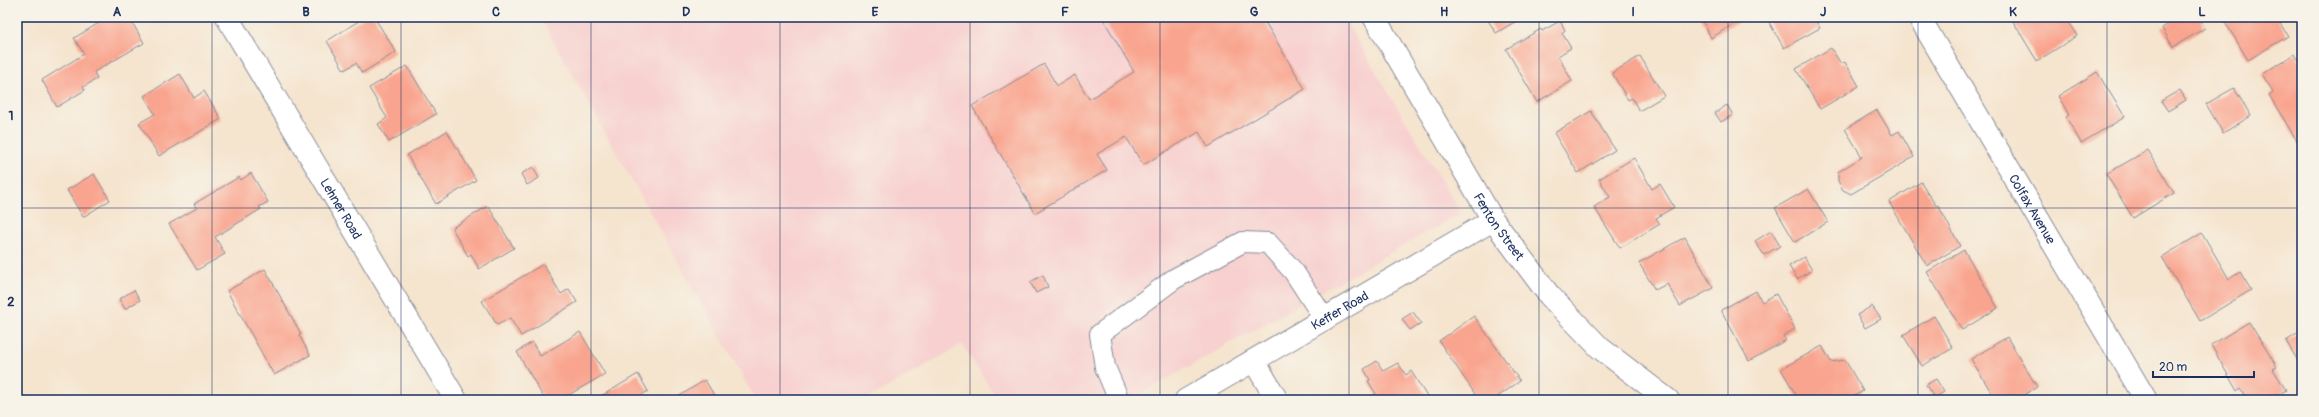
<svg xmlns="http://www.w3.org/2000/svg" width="2319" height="417" font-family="Pangolin,sans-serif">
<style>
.built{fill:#f7d0cf}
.building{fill:#f9a48e}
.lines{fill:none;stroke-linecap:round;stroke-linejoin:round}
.lane-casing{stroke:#888a96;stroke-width:22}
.street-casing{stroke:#888a96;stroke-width:24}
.lane{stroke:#fff;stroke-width:20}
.street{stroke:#fff;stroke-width:22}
.grid{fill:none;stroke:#1b2f5e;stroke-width:1;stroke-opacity:0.55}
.labels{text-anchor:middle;stroke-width:4;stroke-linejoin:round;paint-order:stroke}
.street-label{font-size:13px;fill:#1b2f5e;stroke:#f7f3e8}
.neatline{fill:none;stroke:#1b2f5e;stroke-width:1.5}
.grid-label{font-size:13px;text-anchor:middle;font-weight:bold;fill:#1b2f5e}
</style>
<rect width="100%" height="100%" fill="#f7f3e8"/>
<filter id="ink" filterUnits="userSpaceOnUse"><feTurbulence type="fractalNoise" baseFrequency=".025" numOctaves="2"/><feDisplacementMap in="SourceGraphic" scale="8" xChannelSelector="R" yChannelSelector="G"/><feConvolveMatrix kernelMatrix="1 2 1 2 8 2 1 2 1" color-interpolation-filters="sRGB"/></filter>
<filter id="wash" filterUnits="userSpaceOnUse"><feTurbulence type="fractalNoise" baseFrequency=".012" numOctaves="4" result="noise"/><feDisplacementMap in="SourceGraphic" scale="16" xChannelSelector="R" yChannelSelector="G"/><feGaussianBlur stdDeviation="0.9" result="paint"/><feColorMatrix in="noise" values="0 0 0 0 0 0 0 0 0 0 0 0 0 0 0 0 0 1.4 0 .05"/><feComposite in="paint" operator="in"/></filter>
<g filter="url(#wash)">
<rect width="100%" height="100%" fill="#f5e4ce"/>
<polygon class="built" points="540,17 1343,17 1461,213 1130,400 998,400 962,344 866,400 756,400"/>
<g id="blocks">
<g class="building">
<polygon points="109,17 129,17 144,43 94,72 97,79 83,87 85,90 57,107 42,80 84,54 74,38"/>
<polygon points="365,17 374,17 396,52 362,73 356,63 344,70 327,41"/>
<polygon points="1102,17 1262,17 1305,89 1208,147 1199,132 1143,165 1126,137 1097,154 1107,170 1035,213 972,106 1044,64 1057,86 1075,75 1089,99 1134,72"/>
<polygon points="1486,17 1523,17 1496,33"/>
<polygon points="1701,17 1738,17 1740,20 1711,38"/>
<polygon points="1766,17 1814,17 1820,28 1784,48"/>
<polygon points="2012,17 2065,17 2077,36 2037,61 2011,18"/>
<polygon points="2180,17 2199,17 2205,28 2173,47 2162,28"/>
<polygon points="2222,17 2276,17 2288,36 2248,60"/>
<polygon points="1560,21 1565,30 1562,33 1571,48 1558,56 1572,81 1537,102 1506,49 1541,29 1542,31"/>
<polygon points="1831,48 1841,64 1845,62 1859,86 1820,109 1796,69"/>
<polygon points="2295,54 2302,67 2302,138 2297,141 2269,95 2273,92 2262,74"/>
<polygon points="1640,56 1664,96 1639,111 1632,98 1628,100 1612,73"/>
<polygon points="407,66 436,114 389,142 378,124 387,118 369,88"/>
<polygon points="2097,72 2125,117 2081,143 2066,117 2069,115 2058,96"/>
<polygon points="180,74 194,98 204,91 221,119 159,156 139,123 155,114 144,96"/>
<polygon points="2234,88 2251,116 2223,133 2206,104"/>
<polygon points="2180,90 2186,100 2168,111 2161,101"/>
<polygon points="1727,105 1733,115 1721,122 1715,113"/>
<polygon points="1877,110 1892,135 1899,131 1914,157 1851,194 1843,190 1838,181 1838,172 1862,157 1845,129"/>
<polygon points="1591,111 1615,150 1578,173 1554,133"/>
<polygon points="447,131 476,180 436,204 407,155"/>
<polygon points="2148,150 2174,193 2133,218 2106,174"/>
<polygon points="1634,158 1652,189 1660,184 1674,207 1656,218 1660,224 1620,248 1594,207 1610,197 1599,179"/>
<polygon points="533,167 539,178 527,185 521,174"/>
<polygon points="251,173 268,202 259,207 261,209 215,237 225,254 197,270 169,224 197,208 194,204 239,177 241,180"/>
<polygon points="94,174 110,200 83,217 67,190"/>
<polygon points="1921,182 1936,206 1938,205 1960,246 1927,266 1889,202"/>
<polygon points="1808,189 1828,222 1795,242 1775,208"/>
<polygon points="488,206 514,248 479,269 471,254 468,256 452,228"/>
<polygon points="1771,231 1780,246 1764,255 1755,241"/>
<polygon points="2202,233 2229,279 2240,272 2251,290 2200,321 2162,257"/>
<polygon points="1685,237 1713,288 1680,306 1667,284 1655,290 1639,263"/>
<polygon points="1964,250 1998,308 1962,330 1927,272"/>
<polygon points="1804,257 1812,270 1797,279 1789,266"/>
<polygon points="543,264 561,294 569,289 577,302 521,336 510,318 497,325 482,301"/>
<polygon points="265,269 301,334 299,335 310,355 274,375 227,291"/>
<polygon points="1043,275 1048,287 1036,293 1030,282"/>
<polygon points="134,290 140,300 125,309 119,299"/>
<polygon points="1756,291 1762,302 1776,294 1795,329 1783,336 1786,340 1749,361 1721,310"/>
<polygon points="1872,306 1881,319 1865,328 1857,315"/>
<polygon points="1413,312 1421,323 1410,330 1402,319"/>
<polygon points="1474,316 1520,381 1493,400 1467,400 1475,394 1439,341"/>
<polygon points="1934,316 1953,348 1922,366 1903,335"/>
<polygon points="2249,322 2277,367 2273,369 2286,390 2269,400 2247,400 2240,389 2237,391 2211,345"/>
<polygon points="2302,331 2302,368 2286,341"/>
<polygon points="580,332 605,374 560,400 545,400 517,352 532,342 540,356"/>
<polygon points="2007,337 2037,387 2016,400 1996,400 1971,359"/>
<polygon points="1822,346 1831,362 1845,360 1863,391 1851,398 1852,400 1799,400 1781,369"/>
<polygon points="1377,361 1383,371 1398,363 1406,375 1411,371 1429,400 1374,400 1372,397 1376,394 1368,381 1370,380 1364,369"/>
<polygon points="638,374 648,391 637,398 638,400 595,400"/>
<polygon points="1936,379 1944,392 1934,398 1926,385"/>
<polygon points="705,380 717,400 673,400"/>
</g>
</g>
</g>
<g filter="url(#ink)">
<use href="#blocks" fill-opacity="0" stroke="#888a96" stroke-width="1"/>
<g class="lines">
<defs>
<polyline id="lane" points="1119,400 1105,367 1100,334 1174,279 1243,242 1268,243 1294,272 1325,320"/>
<g id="street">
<path id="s1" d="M227 17 456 400"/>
<path id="s2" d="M1374 17 1493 220 1549 295 1600 348 1668 400"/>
<path id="s3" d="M1919 17 2146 400"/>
<polyline points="1254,361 1277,400"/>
<path id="s4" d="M1186 400 1493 220"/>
</g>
</defs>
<use href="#lane" class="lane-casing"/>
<use href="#street" class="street-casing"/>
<use href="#lane" class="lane"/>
<use href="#street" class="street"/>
</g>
</g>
<path class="grid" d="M212 17V400M401 17V400M591 17V400M780 17V400M970 17V400M1160 17V400M1349 17V400M1539 17V400M1728 17V400M1918 17V400M2107 17V400M17 208H2302"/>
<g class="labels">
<g class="street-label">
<text dy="5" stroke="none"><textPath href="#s3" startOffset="223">Colfax Avenue</textPath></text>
<text dy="5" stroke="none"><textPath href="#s1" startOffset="223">Lehner Road</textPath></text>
<text dy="5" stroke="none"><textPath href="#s2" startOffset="244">Fenton Street</textPath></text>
<text dy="5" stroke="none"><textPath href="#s4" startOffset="178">Keffer Road</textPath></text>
</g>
</g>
<rect width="2319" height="417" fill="none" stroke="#f7f3e8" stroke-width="44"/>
<path d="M2153 371v6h101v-6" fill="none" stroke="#1b2f5e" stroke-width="2"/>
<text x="2159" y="371" font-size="12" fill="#1b2f5e" stroke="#f7f3e8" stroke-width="3" paint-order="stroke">20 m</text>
<rect x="22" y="22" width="2275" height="373" class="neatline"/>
<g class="grid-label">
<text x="117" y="16">A</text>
<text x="306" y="16">B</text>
<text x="496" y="16">C</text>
<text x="686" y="16">D</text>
<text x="875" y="16">E</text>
<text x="1065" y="16">F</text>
<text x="1254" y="16">G</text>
<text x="1444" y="16">H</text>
<text x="1633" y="16">I</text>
<text x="1823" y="16">J</text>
<text x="2013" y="16">K</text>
<text x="2202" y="16">L</text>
<text x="11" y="120">1</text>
<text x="11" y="306">2</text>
</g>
</svg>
